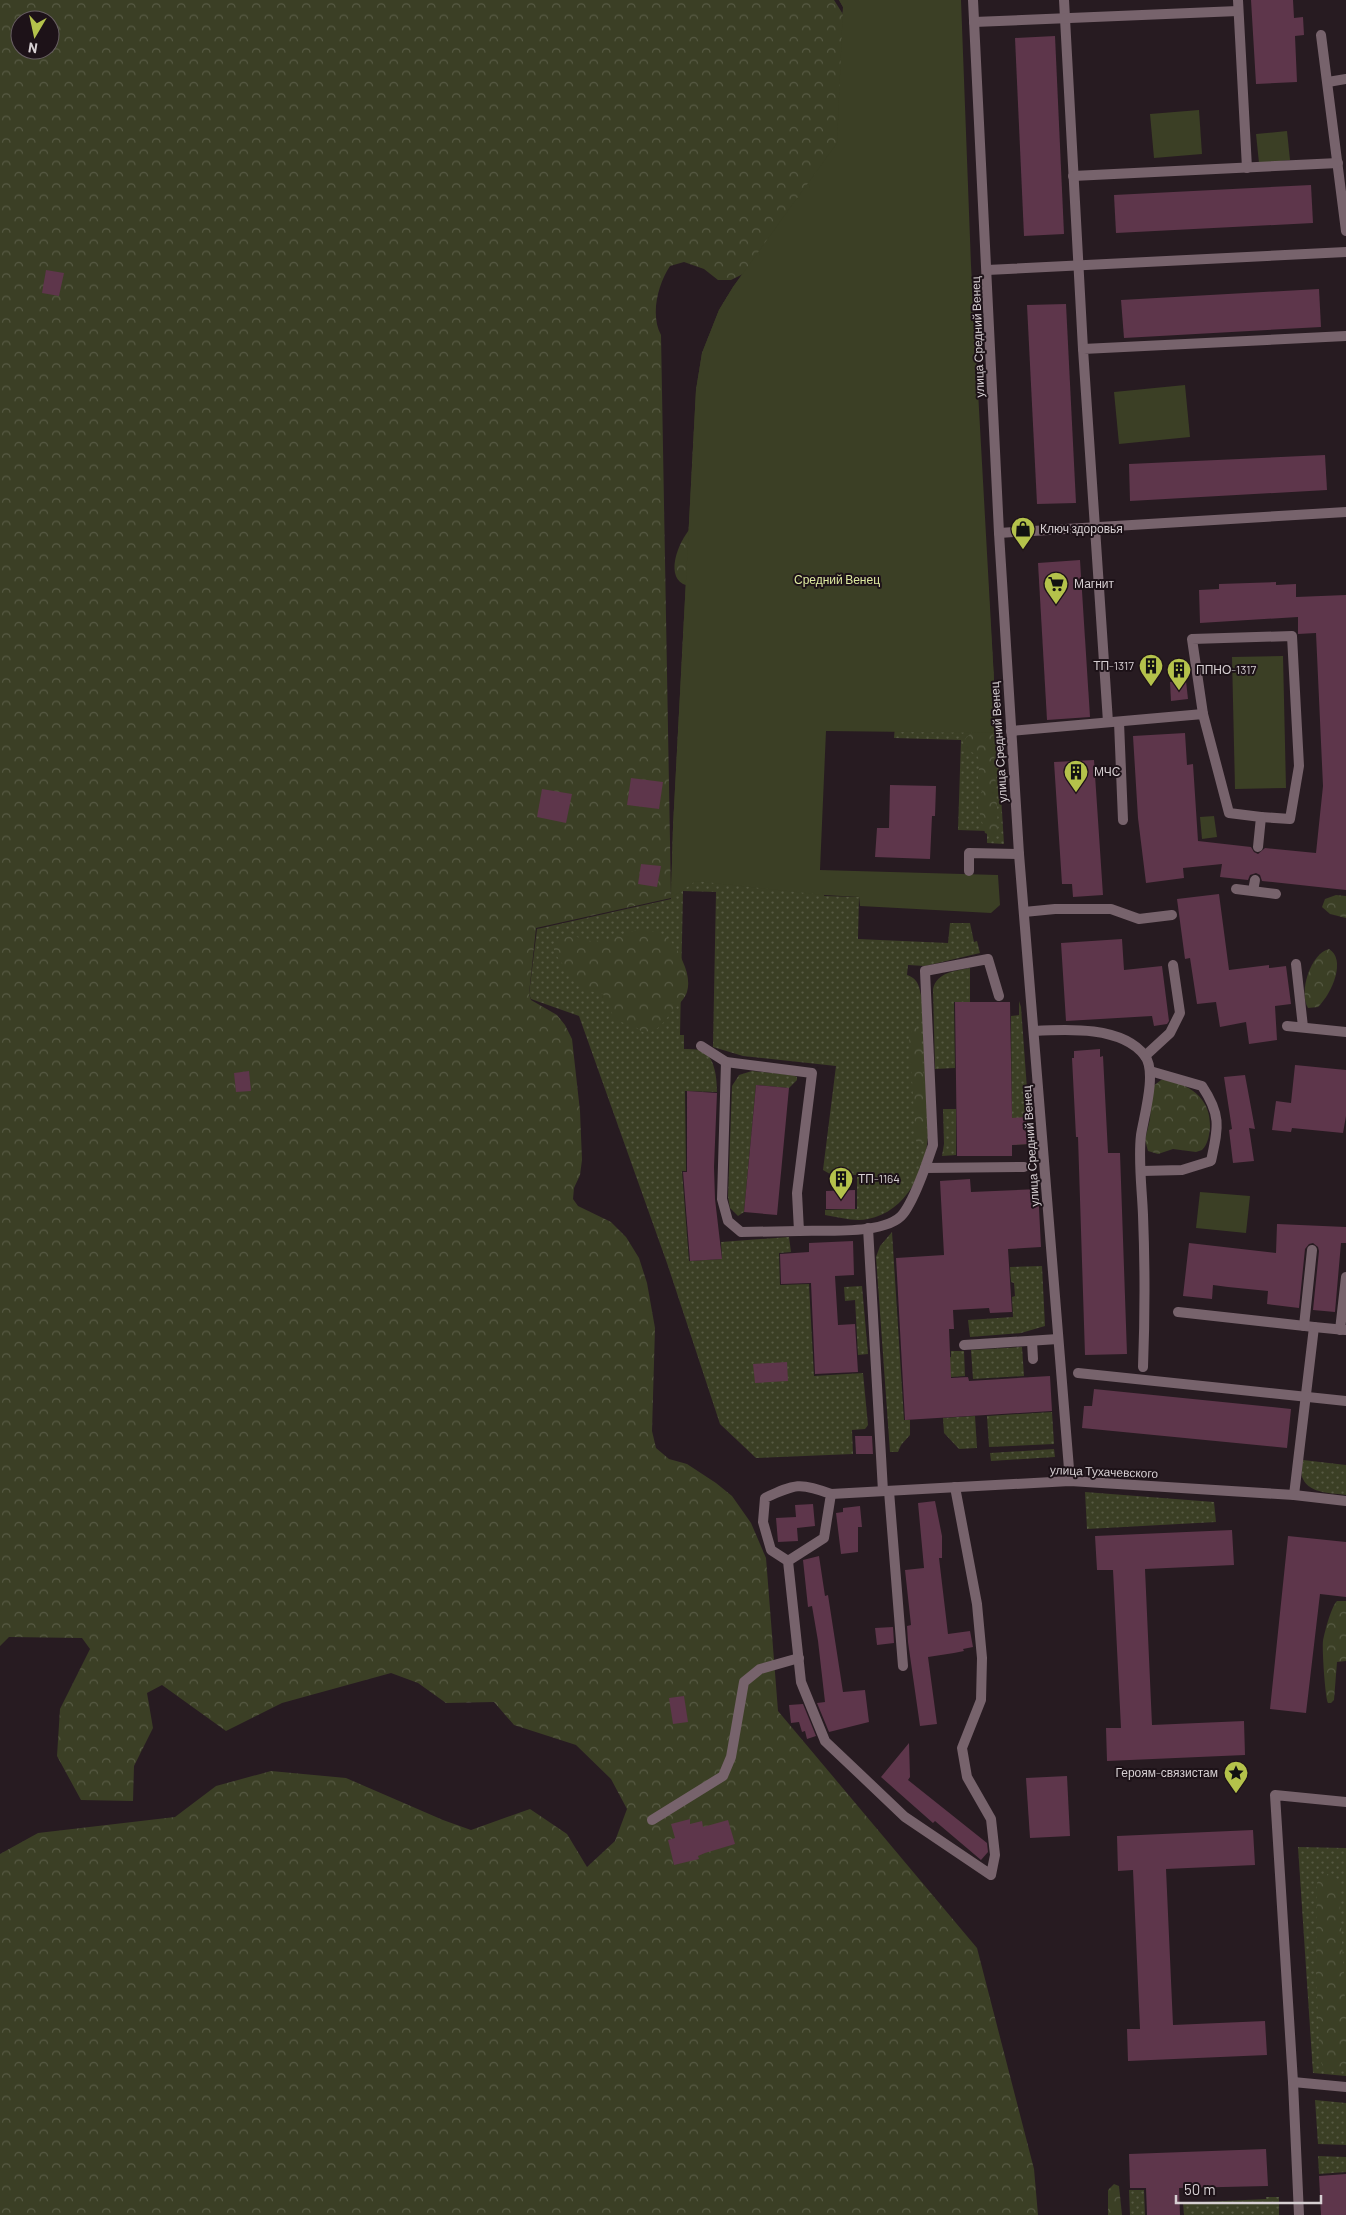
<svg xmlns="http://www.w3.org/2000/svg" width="1346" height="2215" font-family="Barlow,sans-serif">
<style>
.grass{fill:url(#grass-dots)}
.forest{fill:url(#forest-crowns);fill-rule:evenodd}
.park{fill:#3b3f25}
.building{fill:#5e364b}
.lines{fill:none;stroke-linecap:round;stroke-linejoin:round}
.lane{stroke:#77636c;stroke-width:10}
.street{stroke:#77636c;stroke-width:10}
.labels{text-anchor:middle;stroke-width:4;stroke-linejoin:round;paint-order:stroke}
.street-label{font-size:12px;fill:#d6cfd2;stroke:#1d1218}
.poi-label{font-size:12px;fill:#d6cfd2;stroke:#1d1218;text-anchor:start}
.park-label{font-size:12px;fill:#dde9a0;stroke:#1d1218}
</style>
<defs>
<pattern id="grass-dots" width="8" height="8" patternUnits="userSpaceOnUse" patternTransform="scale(1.25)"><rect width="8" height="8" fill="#3b3f25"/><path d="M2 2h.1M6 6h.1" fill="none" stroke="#575a44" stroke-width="1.8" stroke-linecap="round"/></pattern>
<pattern id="forest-crowns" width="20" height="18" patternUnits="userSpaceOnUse" patternTransform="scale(1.25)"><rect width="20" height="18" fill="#3b3f25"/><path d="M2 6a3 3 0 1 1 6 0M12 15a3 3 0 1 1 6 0" fill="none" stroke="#575a44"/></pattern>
</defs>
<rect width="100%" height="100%" fill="#271b21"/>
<g class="grass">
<path d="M839 0H887L692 817 825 886 824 896 859 897 858 939 948 943 950 923H970L974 942 977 941 980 953 925 966 908 965 907 975C919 979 919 987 922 999L928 1133C927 1170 906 1212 868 1219 855 1222 838 1217 825 1215V1210L857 1209V1175L830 1174 823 1170 836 1066 743 1056 713 1047 716 892 683 891 680 1035H684V1049C689 1049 695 1049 700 1050 715 1054 717 1079 717 1092L685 1091 686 1171H682L689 1261 722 1259 721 1242 789 1237 791 1252 779 1253 780 1285 809 1284 814 1376 863 1373 868 1425 865 1429 852 1430 853 1454 756 1458 720 1424 668 1266 579 1016 531 999 529 994 537 929 671 899 673 827 696 390 702 353 719 310 733 287 837 143 843 7Z"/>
<polygon points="985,535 1004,844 987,843 987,831 958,830 961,740 894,738 904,612"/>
<path d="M970 968V1002H954L955 1068 935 1069 933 989C937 972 955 971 970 968Z"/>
<polygon points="1019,1001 1021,1007 1031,1144 1012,1145 1011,1016 1019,1015"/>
<polygon points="752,1071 793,1075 797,1077 797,1080 789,1088 756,1085 744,1212 738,1216 730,1208 728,1197 732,1086 739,1075"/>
<polygon points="943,1109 956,1109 956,1155 942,1156 944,1144"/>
<polygon points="892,1232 904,1420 910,1420 910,1435 901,1445 898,1452 890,1452 876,1257 880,1246"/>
<polygon points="1042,1266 1045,1326 1021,1333 970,1337 968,1320 1013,1317 1012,1297 1015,1296 1014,1283 1011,1282 1010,1267"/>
<polygon points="862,1286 868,1354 858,1355 855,1300 845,1301 844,1287"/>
<polygon points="1022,1347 1024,1376 973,1379 971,1350"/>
<polygon points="951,1351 964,1351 965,1376 937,1378 935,1358 951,1357"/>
<polygon points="1052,1412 1054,1444 989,1447 987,1416"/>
<polygon points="975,1416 977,1448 959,1449 944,1433 943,1418"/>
<polygon points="1054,1449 1055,1457 991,1461 990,1453"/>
<path d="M1303 1460 1346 1465V1495C1333 1493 1310 1494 1303 1479 1300 1474 1302 1465 1303 1460Z"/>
<polygon points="1085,1492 1214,1502 1216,1522 1087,1529"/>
<polygon points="1298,1847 1346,1848 1346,2076 1313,2073"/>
<polygon points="1315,2100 1346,2103 1346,2145 1318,2144"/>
<polygon points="1318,2156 1346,2157 1346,2172 1319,2174"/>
<polygon points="1129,2190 1144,2190 1145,2215 1130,2215"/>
<polygon points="1266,2197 1279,2197 1279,2215 1184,2215 1183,2203 1266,2199"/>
</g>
<g class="forest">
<path d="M0 0H834L846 19 871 102 753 269 731 280H718L704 269 684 262 670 266C658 284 650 315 661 335L671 898 536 928 529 994 531 1000 557 1015 565 1025 572 1039 580 1111 582 1160 580 1175 574 1188 573 1199 578 1206 611 1222 626 1237 639 1258 647 1283 655 1328 652 1431 656 1448 669 1459 687 1464 716 1483 732 1496 751 1523 766 1558 778 1711 977 1948 1034 2169 1038 2215H0V1854L38 1833 175 1817 216 1786 271 1771 346 1778 443 1820 471 1830 530 1809 567 1834 587 1867 615 1841 627 1809 611 1779 576 1745 514 1725 494 1702 446 1703 418 1683 391 1673 282 1703 226 1731 162 1685 147 1693 153 1728 134 1766 133 1801 81 1800 57 1756 60 1709 90 1649 82 1638 9 1637 0 1646ZM20 20H50V50H20Z"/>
<path d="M693 526 690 586C661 582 679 538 693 526Z"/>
<polygon points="993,730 998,830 997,833 992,836 985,833 977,803 982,792 978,778 980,762 977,755 964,748 963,741 973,731"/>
<polygon points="1336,895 1346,896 1346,918 1330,914 1322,907 1325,899"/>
<path d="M636 930C661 929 674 939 683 962 687 971 690 982 687 992 684 1001 676 1006 670 1014 664 1022 658 1031 647 1033 641 1033 639 1028 633 1026 606 1018 616 1015 603 994 595 991 585 992 578 986 573 982 570 976 567 970 561 961 543 944 562 936 572 932 581 940 591 941 606 942 622 935 636 930Z"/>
<path d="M1329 949C1346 959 1333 992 1318 1007L1308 1008C1298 992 1311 953 1329 949Z"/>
<polygon points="915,1027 921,1032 927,1139 919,1143 916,1141 909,1035"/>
<path d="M1169 1079C1193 1088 1211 1099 1210 1128 1209 1136 1208 1144 1202 1150L1196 1152 1173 1149 1158 1154 1148 1151 1145 1140 1150 1119 1152 1087 1161 1080Z"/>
<path d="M1337 1601H1346V1661L1337 1662 1334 1700 1331 1703H1328C1325 1697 1322 1648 1323 1641 1325 1631 1331 1607 1337 1601Z"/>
<path d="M1328 1874 1338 1879 1339 1885 1346 2019V2065C1340 2072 1332 2073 1324 2068L1320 2060 1316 1973 1317 1883 1321 1876Z"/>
<polygon points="1114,2184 1119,2186 1122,2215 1108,2215 1108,2190"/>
</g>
<g class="park">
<polygon points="839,0 961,0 971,265 997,733 826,731 820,870 998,875 1000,905 991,913 860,906 859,897 824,895 696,881 671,898 673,827 696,390 702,353 719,310 733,287 837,143 843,7"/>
<polygon points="1199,110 1202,154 1154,158 1150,114"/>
<polygon points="1287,131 1290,160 1259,163 1256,134"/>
<polygon points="1185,385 1190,437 1119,444 1114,392"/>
<polygon points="1283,656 1286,788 1235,789 1232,657"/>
<polygon points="1214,816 1217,837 1202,839 1200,817"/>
<polygon points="1200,1192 1250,1196 1246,1233 1196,1228"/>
</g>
<g class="building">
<polygon points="1251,0 1293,0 1294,18 1303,17 1304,35 1295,36 1297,82 1256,84"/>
<polygon points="1055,36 1064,234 1024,236 1015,38"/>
<polygon points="1311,185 1313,223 1116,233 1114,195"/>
<polygon points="46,270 64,273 59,296 42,293"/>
<polygon points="1319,289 1321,327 1124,338 1121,300"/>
<polygon points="1066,304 1076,503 1037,504 1027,305"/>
<polygon points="1325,455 1327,490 1130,501 1129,464"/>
<polygon points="1080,560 1090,717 1047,720 1038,563"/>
<polygon points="1276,582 1276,585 1296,584 1296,597 1346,595 1346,890 1262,881 1260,875 1256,873 1250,875 1248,880 1220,877 1222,864 1183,868 1184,878 1146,883 1138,818 1133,736 1185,733 1187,765 1193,764 1198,841 1251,847 1254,852 1258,854 1265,848 1316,853 1323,786 1316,633 1298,634 1298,617 1200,623 1199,590 1219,589 1219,584"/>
<polygon points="1186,681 1188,699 1171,701 1170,682"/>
<polygon points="1094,760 1103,895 1073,897 1072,884 1062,884 1054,762"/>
<polygon points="631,778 663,782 659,809 627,805"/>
<polygon points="890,785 936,786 935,816 932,816 930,859 875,857 877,828 889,828"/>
<polygon points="542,789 572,794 566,823 537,817"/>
<polygon points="641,864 661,866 657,887 638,884"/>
<polygon points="1219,894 1229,970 1269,965 1269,968 1286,966 1291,1004 1275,1006 1277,1040 1249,1044 1246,1022 1220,1027 1216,1002 1197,1004 1190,958 1185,959 1177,899"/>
<polygon points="1122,939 1124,970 1162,966 1169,1021 1167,1024 1154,1026 1152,1016 1066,1021 1061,943"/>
<polygon points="955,1002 1010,1002 1012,1118 1026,1117 1028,1144 1012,1145 1012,1156 957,1156"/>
<polygon points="1100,1049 1100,1057 1103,1056 1108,1153 1120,1153 1127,1354 1085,1355 1078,1137 1076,1137 1072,1058 1074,1058 1074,1051"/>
<polygon points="1295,1065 1346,1070 1346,1116 1343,1133 1292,1128 1291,1132 1272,1130 1276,1101 1291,1103"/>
<polygon points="249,1071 251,1091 236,1092 234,1073"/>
<polygon points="1245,1075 1255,1129 1249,1128 1254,1161 1233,1163 1229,1130 1232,1129 1224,1077"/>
<polygon points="756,1085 789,1088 777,1215 744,1212"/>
<polygon points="687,1091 717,1093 714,1167 715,1199 722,1259 690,1261 683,1172 687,1172"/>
<polygon points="970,1179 971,1192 1038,1189 1041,1247 1008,1249 1012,1312 990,1313 989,1308 953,1310 954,1329 949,1329 951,1378 968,1377 969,1381 1050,1376 1052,1411 905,1420 896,1258 944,1255 940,1181"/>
<polygon points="855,1190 855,1209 826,1209 826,1191"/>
<polygon points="1277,1224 1346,1227 1346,1243 1341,1243 1335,1312 1313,1310 1319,1251 1318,1247 1313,1243 1309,1244 1305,1249 1299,1308 1267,1304 1268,1291 1228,1287 1213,1285 1212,1299 1183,1296 1189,1243 1276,1253"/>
<polygon points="853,1241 854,1275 835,1276 838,1325 855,1324 858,1372 815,1374 811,1283 781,1284 780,1254 809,1252 809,1243"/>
<polygon points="787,1362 788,1381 755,1383 753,1364"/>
<polygon points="1094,1389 1291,1409 1287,1448 1082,1428 1084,1406 1092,1406"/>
<polygon points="855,1436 872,1436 873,1454 856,1454"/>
<polygon points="935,1501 942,1536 942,1558 939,1558 948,1634 970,1631 973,1647 963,1649 964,1651 954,1653 928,1657 937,1724 920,1726 908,1642 907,1626 911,1625 905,1570 924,1568 918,1503"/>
<polygon points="813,1504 815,1526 797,1528 798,1541 778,1542 776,1518 796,1517 795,1505"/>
<polygon points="860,1506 862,1527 858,1527 858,1552 841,1554 836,1513 843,1512 843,1508"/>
<polygon points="1232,1530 1234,1565 1145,1569 1152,1725 1244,1721 1245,1755 1107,1761 1106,1728 1121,1728 1113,1570 1097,1570 1095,1536"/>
<polygon points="1288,1536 1346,1542 1346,1597 1320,1594 1306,1713 1270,1709"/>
<polygon points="819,1556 825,1596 828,1595 843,1692 865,1690 869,1722 829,1732 817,1703 825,1702 818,1641 812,1606 808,1607 803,1560"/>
<polygon points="893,1627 894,1643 877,1645 875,1628"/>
<polygon points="684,1696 688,1722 673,1724 669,1698"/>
<polygon points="803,1704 816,1736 807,1739 805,1731 802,1732 799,1722 791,1723 789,1705"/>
<polygon points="909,1743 910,1777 908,1780 987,1843 988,1852 981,1860 935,1821 933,1823 881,1777"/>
<polygon points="1067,1776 1070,1836 1030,1838 1026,1778"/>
<polygon points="690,1819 690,1824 702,1821 703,1827 728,1820 735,1844 705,1853 698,1856 699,1859 674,1865 668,1840 675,1838 671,1824"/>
<polygon points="1253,1830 1255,1865 1166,1869 1173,2025 1265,2021 1267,2055 1128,2061 1127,2029 1140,2029 1133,1870 1118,1871 1117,1836"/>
<polygon points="1266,2149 1268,2186 1179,2188 1180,2215 1147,2215 1146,2188 1130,2188 1129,2154"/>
<polygon points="1346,2174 1346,2215 1321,2215 1319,2176"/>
</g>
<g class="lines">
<g class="lane">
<polyline points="1064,0 1083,349"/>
<polyline points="1238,0 1247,168"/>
<polyline points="974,22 1238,11"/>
<polyline points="1321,35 1346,231"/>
<polyline points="1328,82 1346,79"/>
<polyline points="1073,176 1338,163"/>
<polyline points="987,270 1346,252"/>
<polyline points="999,533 1346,512"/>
<polyline points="1203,714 1192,639 1292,636 1299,766 1290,819 1261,817"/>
<polyline points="1108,722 1083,349 1346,336"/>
<polyline points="1119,722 1123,820"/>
<polyline points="1011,731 1203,714 1229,813 1261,817 1258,847"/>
<polyline points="969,871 969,853 1019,854"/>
<polyline points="1236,889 1276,894"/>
<polyline points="1253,891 1255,880"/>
<polyline points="1024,912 1055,909 1111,909 1139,919 1172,915"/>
<polyline points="1296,964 1303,1027"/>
<polyline points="999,996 988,959 925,971 933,1145 925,1168 1024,1167"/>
<path d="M1034 1031C1067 1029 1123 1026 1145 1056 1157 1072 1144 1116 1141 1135 1138 1160 1142 1189 1143 1215 1145 1265 1145 1316 1143 1367"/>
<polyline points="701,1046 726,1062 722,1199 728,1221 741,1232 799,1231"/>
<polyline points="1145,1056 1170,1033 1180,1013 1173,965"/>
<path d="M726 1062 812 1073 797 1193 799 1231C825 1230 887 1235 903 1214 913 1201 919 1183 925 1168"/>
<path d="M1142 1171 1182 1170 1211 1161C1218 1128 1222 1116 1202 1086L1150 1071"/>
<polyline points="868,1228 883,1491"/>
<polyline points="1178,1312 1314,1327 1294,1495"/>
<polyline points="1304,1326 1312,1250"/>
<polyline points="1314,1327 1345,1330"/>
<polyline points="1340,1330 1346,1277"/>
<polyline points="1032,1341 1033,1359"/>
<polyline points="964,1345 1058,1339"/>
<polyline points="1078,1373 1346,1401"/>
<polyline points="889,1491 903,1666"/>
<path d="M788 1561 771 1550 763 1522 765 1498C795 1484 800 1482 831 1494L824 1538 788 1561 801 1682 825 1741 905 1817 991 1875 995 1855 991 1819 967 1777 962 1748 981 1700 982 1658 977 1604 955 1487"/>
<polyline points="652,1820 723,1776 731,1757 744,1682 760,1669 799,1658"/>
<polyline points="1293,2082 1346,2087"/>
<polyline points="1299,2215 1293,2082 1275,1795 1346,1802"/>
</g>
<g class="street">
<polyline points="973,0 999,533 1019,854 1070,1481"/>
<polyline points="1287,1026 1346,1032"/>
<polyline points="831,1494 1070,1481 1294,1495 1346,1501"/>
</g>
</g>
<defs>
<symbol id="shop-pin" viewBox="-11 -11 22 30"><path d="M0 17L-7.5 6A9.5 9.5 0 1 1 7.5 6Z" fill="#b4c24b" stroke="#1d1218"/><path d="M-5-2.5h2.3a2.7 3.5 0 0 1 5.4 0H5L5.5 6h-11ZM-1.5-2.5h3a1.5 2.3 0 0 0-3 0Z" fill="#111"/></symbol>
<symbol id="supermarket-pin" viewBox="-11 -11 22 30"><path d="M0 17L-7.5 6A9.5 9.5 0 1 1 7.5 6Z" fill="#b4c24b" stroke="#1d1218"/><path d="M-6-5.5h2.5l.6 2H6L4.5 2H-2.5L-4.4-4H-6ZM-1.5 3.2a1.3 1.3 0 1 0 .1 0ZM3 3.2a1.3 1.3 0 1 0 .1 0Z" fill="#111"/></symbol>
<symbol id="building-pin" viewBox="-11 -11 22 30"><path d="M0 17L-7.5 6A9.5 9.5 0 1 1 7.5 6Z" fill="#b4c24b" stroke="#1d1218"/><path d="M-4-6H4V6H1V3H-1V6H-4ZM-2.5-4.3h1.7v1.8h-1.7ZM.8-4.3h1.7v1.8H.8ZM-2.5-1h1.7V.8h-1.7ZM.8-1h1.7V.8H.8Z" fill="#111"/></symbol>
<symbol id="sight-pin" viewBox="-11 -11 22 30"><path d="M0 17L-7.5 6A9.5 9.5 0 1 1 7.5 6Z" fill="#b4c24b" stroke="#1d1218"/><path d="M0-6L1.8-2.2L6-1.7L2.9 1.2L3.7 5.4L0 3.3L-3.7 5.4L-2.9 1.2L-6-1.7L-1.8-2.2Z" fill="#111"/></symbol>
</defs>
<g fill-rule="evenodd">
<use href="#shop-pin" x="1009" y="515" width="28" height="38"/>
<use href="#supermarket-pin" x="1042" y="570" width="28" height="38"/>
<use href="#building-pin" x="1137" y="652" width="28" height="38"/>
<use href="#building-pin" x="1165" y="656" width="28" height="38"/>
<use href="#building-pin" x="1062" y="758" width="28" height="38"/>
<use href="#building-pin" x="827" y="1165" width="28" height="38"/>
<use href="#sight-pin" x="1222" y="1759" width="28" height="38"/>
</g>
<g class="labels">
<g class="street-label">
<text transform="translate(978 337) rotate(-92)" y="4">улица Средний Венец</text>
<text transform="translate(999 742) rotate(-94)" y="4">улица Средний Венец</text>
<text transform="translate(1031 1146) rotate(-94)" y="4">улица Средний Венец</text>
<text transform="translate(1104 1472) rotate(2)" y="4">улица Тухачевского</text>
</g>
<g class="poi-label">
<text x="1040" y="533">Ключ здоровья</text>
<text x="1074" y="588">Магнит</text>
<text x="1134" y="670" text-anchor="end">ТП-1317</text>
<text x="1196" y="674">ППНО-1317</text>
<text x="1094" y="776">МЧС</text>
<text x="858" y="1183">ТП-1164</text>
<text x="1218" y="1777" text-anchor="end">Героям-связистам</text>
</g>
<g class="park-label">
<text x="837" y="584">Средний Венец</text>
</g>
</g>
<g transform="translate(35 35) rotate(189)"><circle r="24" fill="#1d1218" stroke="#675e62"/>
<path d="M0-4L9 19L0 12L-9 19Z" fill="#b4c24b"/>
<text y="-8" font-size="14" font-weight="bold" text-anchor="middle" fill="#d6cfd2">N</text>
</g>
<path d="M1176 2195v8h145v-8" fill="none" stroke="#d6cfd2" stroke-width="2.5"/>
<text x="1184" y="2195" font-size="15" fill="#d6cfd2" stroke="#1d1218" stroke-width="4" paint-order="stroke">50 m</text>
</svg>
